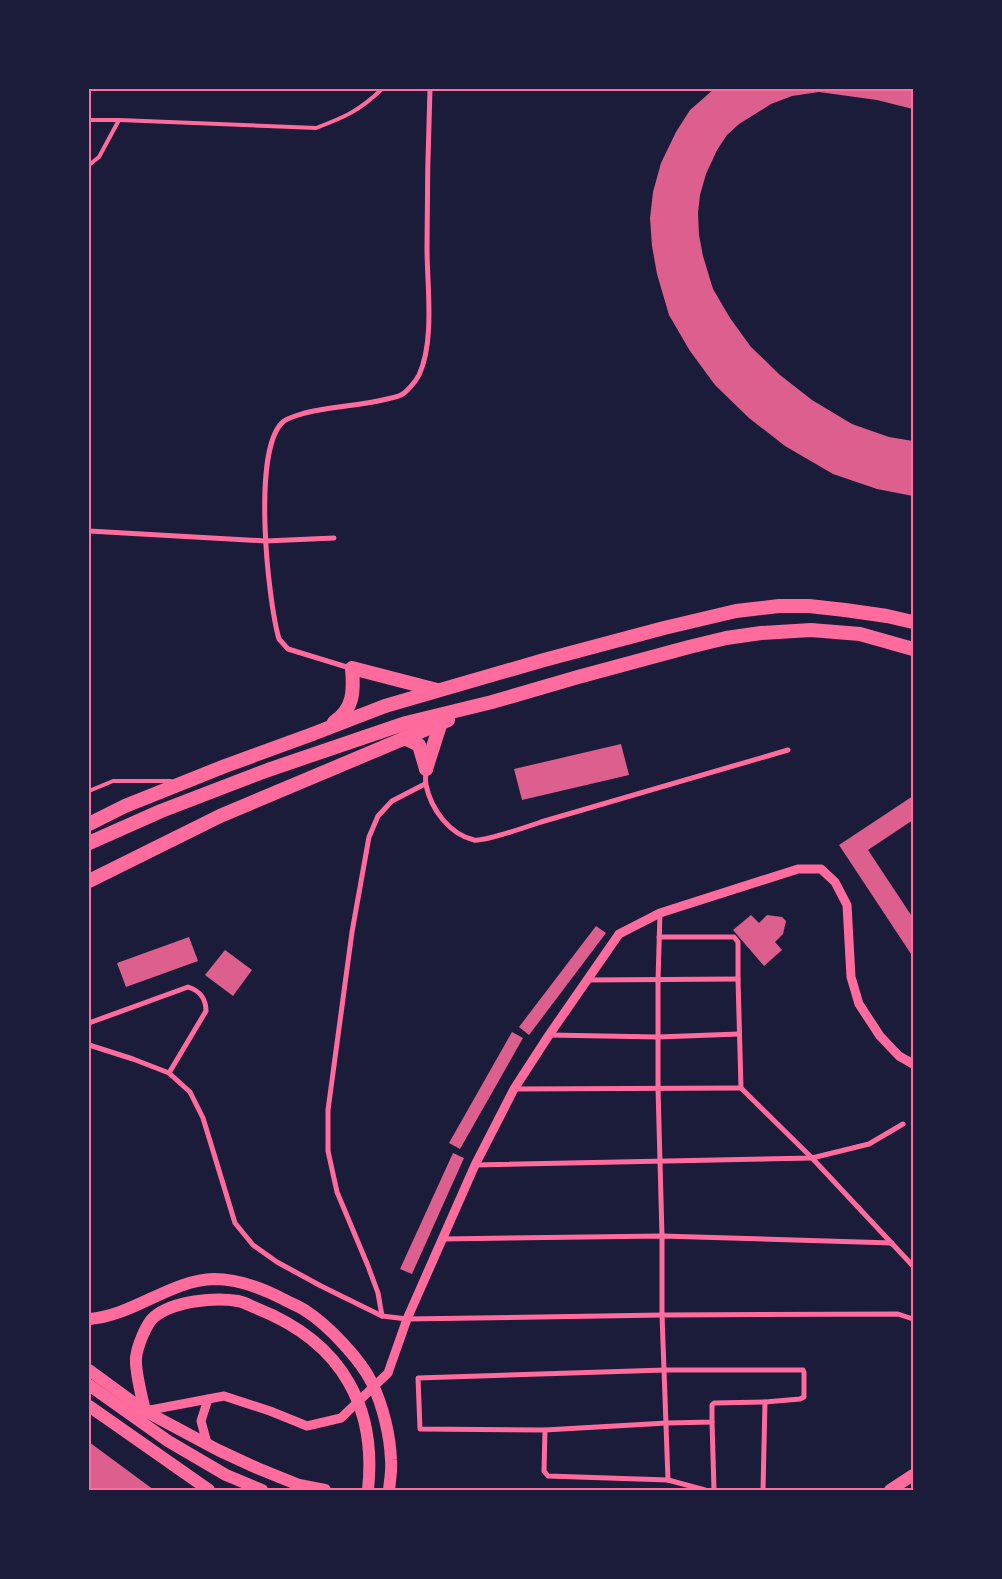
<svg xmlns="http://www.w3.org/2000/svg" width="1002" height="1579" font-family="'Fira Sans',sans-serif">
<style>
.building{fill:#dd5f8e}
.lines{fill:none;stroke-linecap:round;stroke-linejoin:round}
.service{stroke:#ff6b9d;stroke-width:4}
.minor{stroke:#ff6b9d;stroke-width:5}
.tertiary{stroke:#ff6b9d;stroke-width:9}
.primary{stroke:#ff6b9d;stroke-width:12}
.trunk{stroke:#ff6b9d;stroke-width:14}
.neatline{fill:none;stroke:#ff6b9d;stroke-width:2}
</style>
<rect width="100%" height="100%" fill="#1b1b3a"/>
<g class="building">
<polygon points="714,89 913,89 913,109 877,100 819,92 792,96 771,104 739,124 727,135 717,150 706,174 700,195 698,213 699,235 703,256 713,289 730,318 751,347 780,375 812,400 852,424 889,437 913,441 913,496 877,489 833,474 785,446 749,418 715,385 690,351 669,315 657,274 652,246 650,218 653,192 661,163 676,132 690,110"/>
<polygon points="621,744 629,775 522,800 514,769"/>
<polygon points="913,796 913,820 868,850 913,918 913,957 839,845"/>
<polygon points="751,915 759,923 767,915 782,917 786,921 783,934 775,942 782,950 764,966 733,930"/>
<polygon points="596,926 606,933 529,1035 519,1027"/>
<polygon points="189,937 198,961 126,987 117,963"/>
<polygon points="225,950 252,970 233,996 205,975"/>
<polygon points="512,1032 523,1038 460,1149 449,1143"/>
<polygon points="453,1153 464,1158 412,1274 400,1269"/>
<polygon points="89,1442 154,1490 89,1490"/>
</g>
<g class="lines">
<g class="service">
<path d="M89 120H119L316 128C345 117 359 111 382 89"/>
<polyline points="89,165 99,157 119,120"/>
<polyline points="89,791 113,781 171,781"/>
</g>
<g class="minor">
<polyline points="89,531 266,541 334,538"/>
<path d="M350 668 288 649 279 639C268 601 251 447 284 421 290 417 298 415 305 413 332 406 360 406 387 399 391 398 397 397 401 395 407 392 416 381 419 375 435 341 427 285 427 248 427 195 428 142 430 89"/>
<path d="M426 770C426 774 425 780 426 785 431 809 449 834 474 840 484 842 529 826 541 822L788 750"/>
<polyline points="660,913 658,981 658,1088 662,1236 662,1315 668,1480"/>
<polyline points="659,937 734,937 738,942 738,979 741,1088 812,1158 913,1266"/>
<polyline points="587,980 738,979"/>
<path d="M89 1023 188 987C200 991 206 998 206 1011L169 1073"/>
<polyline points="549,1035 658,1037 739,1034"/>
<polyline points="89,1045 133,1059 169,1073 190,1092 203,1118 235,1223 253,1245 277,1262 321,1286 382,1316 407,1319 662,1315 898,1314 913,1319"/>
<polyline points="514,1089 741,1088"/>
<polyline points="475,1165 812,1158 869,1144 903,1124"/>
<polyline points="443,1239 662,1236 892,1243"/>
<polyline points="382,1316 378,1293 368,1266 337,1192 328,1151 328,1110 352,932 369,837 378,816 392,801 425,784"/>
<polygon points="665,1370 803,1370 804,1372 804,1397 800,1399 765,1402 714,1403 712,1405 712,1422 667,1423 545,1430 420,1429 418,1378"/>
<polyline points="712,1422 714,1490"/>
<polyline points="545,1430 544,1471 548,1476 668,1480 705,1490"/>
<polyline points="763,1490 765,1402"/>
</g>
<g class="tertiary">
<polyline points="145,1411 224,1396 270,1411 307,1426 341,1418 388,1373 407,1319 475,1165 514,1089 549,1035 619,934 660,913 798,869 821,869 835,882 847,905 851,977 859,1004 880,1036 899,1056 913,1064"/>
<polyline points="207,1443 201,1421 208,1399"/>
</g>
<g class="primary">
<path d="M89 1319C133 1316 170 1280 214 1279 238 1279 262 1288 283 1299 290 1303 299 1306 306 1311 328 1325 361 1360 372 1383 383 1406 390 1435 391 1460 392 1470 390 1480 389 1490"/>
<polyline points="89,1370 145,1411 218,1450 257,1468 299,1485 325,1490"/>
<polyline points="89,1385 168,1441 226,1475 262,1490"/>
<polyline points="89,1406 209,1490"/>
<path d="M145 1411C142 1397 135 1372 136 1358 137 1347 146 1324 154 1317 173 1301 215 1297 238 1301 244 1302 251 1306 256 1308 294 1323 329 1347 349 1383 368 1416 372 1453 368 1490"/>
<polyline points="890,1490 913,1475"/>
</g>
<g class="trunk">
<path d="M334 722C354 709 354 690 352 668L437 690"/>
<polyline points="404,738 419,745 426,769"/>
<polyline points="426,769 441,722"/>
<polyline points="89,824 125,806 225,766 310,735 385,706 544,660 664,628 736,611 779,606 809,606 845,610 887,616 913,622"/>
<polyline points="89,843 161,811 268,770 406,723 492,702 578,677 689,647 726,638 761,633 811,630 860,634 913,649"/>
<polyline points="89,881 220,816 448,720"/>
</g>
</g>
<rect width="1002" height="1579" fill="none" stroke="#1b1b3a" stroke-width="180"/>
<rect x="90" y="90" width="822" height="1399" class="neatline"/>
</svg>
